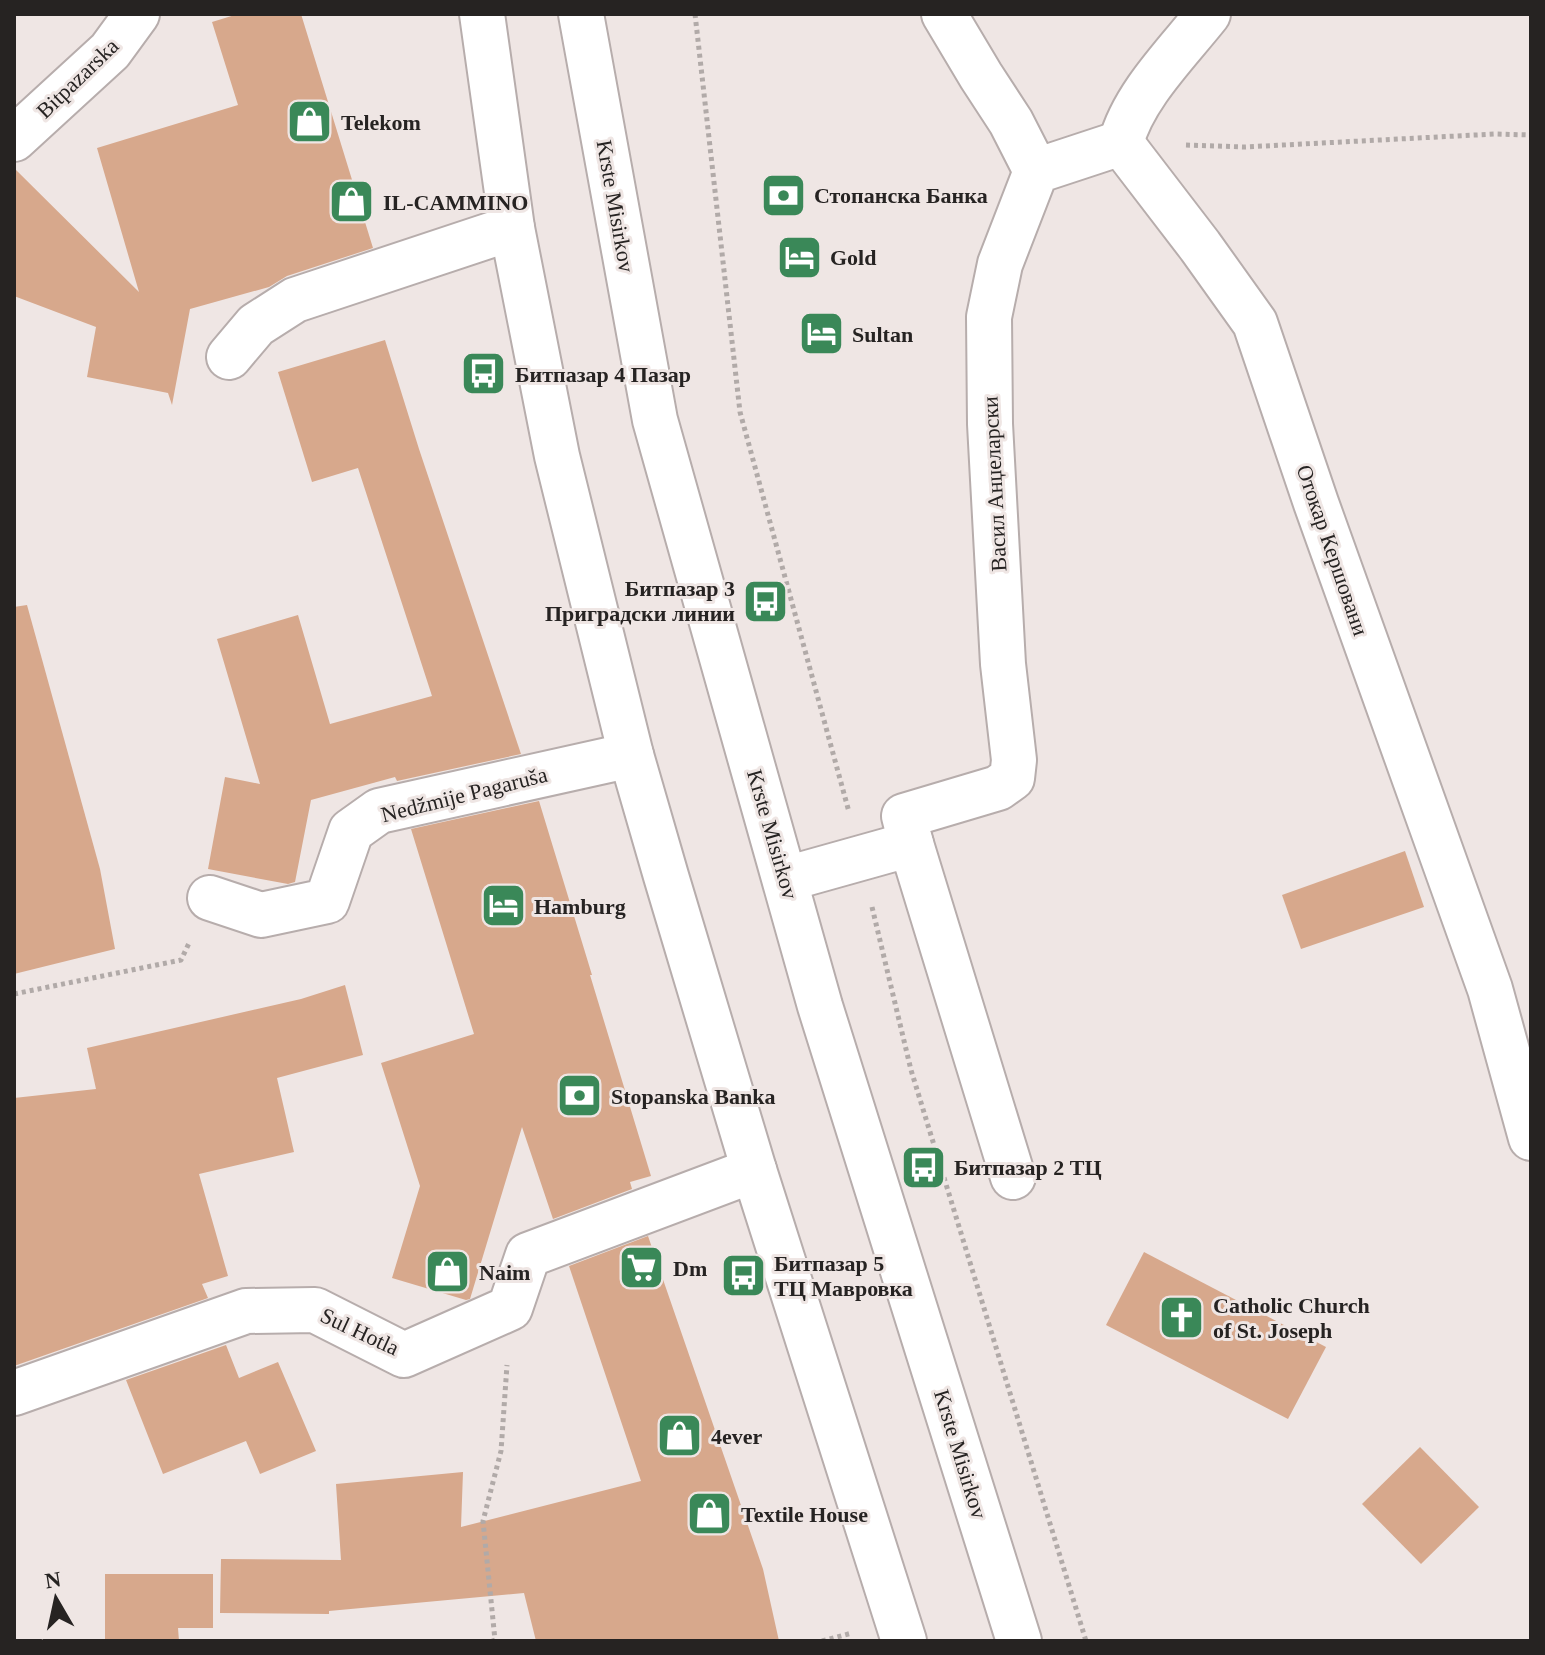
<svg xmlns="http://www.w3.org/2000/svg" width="1545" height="1655" font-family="'Times New Roman',serif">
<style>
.building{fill:#d7a88c}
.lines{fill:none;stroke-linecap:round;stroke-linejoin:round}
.minor-casing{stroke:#b7adac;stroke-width:48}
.path{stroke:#b1aaa8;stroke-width:5;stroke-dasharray:4 4;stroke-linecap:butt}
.minor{stroke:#fff;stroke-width:44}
.labels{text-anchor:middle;stroke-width:6;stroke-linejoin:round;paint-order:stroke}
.street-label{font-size:22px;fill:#262322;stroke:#efe6e4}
.poi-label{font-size:22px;font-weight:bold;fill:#262322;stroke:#efe6e4;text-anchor:start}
</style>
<rect width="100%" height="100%" fill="#efe6e4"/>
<g class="building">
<polygon points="238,14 301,14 373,248 287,276 269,287 190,309 172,405 168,393 87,377 96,327 14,296 14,168 139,292 97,148 238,105 212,22"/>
<polygon points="385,340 419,449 521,754 397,781 395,777 311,800 295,882 288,884 208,869 225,777 260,784 217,639 298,615 330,724 432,696 358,468 312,482 278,372"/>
<polygon points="27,605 100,869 115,949 14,974 14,607"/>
<polygon points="539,801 592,975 590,975 651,1176 630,1182 632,1189 553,1219 522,1127 470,1299 466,1300 392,1278 420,1186 381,1063 474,1034 411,829"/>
<polygon points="1405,851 1424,907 1301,949 1282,895"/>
<polygon points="345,985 363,1055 277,1078 294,1152 199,1174 228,1276 202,1284 208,1298 14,1366 14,1098 96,1089 87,1048 301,999"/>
<polygon points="648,1236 763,1569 779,1641 536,1641 524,1593 329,1611 329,1614 220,1613 221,1559 341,1560 336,1484 463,1472 461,1527 641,1481 569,1266"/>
<polygon points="1144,1252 1326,1347 1288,1419 1106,1325"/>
<polygon points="226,1345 239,1378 278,1362 316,1451 260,1474 246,1441 163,1474 126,1380"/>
<polygon points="1420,1447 1479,1507 1421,1564 1362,1504"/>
<polygon points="105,1574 213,1574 213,1628 178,1628 179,1641 105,1641"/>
</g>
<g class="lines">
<defs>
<g id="minor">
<polyline points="482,14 512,228 557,456 631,755 666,876 754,1170 904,1641"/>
<polyline points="581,14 655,420 820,1006 1019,1641"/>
<polyline points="944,14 981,76 1011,122 1036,171"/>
<polyline points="14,139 110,51 137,14"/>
<polyline points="1121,143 1200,246 1255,323 1316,503 1490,989 1531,1138"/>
<path d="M1121 143C1133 96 1178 52 1208 14"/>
<polyline points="229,357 256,325 295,300 512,228"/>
<polyline points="911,844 904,816 998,788 1012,778 1014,760 1003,664 990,424 989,317 1000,264 1036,171 1121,143"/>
<polyline points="786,879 911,844 1013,1177"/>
<polyline points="210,898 261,915 327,901 351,831 379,811 631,755"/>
<polyline points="14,1393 246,1311 315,1310 404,1355 510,1308 528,1255 754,1170"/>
</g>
</defs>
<use href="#minor" class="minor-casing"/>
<g class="path">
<polyline points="695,14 740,412 849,812"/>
<polyline points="1186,145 1245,147 1495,134 1531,135"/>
<polyline points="872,907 911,1070 1086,1641"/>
<polyline points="14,994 181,960 190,941"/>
<polyline points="492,1641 495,1640 483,1521 501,1451 507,1365"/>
<polyline points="822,1641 852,1633"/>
</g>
<use href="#minor" class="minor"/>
</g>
<defs>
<symbol id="shop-square" viewBox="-11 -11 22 22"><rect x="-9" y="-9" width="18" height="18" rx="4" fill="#3a8858" stroke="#efe6e4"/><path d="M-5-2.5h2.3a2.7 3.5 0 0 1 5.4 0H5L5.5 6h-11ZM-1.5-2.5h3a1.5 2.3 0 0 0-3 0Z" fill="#fff"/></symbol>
<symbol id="bank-square" viewBox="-11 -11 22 22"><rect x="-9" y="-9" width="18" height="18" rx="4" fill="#3a8858" stroke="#efe6e4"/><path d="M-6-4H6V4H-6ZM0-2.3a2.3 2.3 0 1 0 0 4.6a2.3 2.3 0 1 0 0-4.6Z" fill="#fff"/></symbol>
<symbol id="hotel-square" viewBox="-11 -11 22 22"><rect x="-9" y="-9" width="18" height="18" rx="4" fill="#3a8858" stroke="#efe6e4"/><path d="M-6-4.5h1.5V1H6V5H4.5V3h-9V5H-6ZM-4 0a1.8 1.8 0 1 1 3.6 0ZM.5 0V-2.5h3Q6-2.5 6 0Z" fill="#fff"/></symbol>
<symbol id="bus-square" viewBox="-11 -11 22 22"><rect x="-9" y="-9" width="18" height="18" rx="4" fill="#3a8858" stroke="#efe6e4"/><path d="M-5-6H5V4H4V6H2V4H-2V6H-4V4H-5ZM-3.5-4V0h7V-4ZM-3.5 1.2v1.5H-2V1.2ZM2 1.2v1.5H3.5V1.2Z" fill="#fff"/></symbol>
<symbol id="supermarket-square" viewBox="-11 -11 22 22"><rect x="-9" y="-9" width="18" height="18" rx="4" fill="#3a8858" stroke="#efe6e4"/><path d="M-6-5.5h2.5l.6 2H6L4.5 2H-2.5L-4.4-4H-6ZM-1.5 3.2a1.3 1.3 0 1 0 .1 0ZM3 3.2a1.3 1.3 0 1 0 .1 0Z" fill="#fff"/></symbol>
<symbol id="church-square" viewBox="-11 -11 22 22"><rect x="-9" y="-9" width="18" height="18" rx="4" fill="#3a8858" stroke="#efe6e4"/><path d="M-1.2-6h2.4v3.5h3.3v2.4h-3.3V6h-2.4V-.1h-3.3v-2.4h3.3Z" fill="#fff"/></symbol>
</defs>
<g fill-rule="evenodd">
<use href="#shop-square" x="284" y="96" width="51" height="51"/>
<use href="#bank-square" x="758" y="170" width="51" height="51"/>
<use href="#shop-square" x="326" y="176" width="51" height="51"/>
<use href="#hotel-square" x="774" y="232" width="51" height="51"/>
<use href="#hotel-square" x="796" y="308" width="51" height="51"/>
<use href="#bus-square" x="458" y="348" width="51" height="51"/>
<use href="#bus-square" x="740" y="576" width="51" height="51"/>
<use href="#hotel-square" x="478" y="880" width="51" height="51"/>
<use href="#bank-square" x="554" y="1070" width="51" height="51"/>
<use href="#bus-square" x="898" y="1142" width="51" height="51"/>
<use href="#supermarket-square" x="616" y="1242" width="51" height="51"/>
<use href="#shop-square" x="422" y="1246" width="51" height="51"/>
<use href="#bus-square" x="718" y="1250" width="51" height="51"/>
<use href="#church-square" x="1156" y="1292" width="51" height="51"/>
<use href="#shop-square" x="654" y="1410" width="51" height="51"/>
<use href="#shop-square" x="684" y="1488" width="51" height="51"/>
</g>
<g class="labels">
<g class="street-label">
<text transform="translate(77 78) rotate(-44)" y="8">Bitpazarska</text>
<text transform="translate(616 206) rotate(80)" y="8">Krste Misirkov</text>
<text transform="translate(994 484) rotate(-93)" y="8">Васил Анџеларски</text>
<text transform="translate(1333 550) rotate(71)" y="8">Отокар Кершовани</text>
<text transform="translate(464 794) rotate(-14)" y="8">Nedžmije Pagaruša</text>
<text transform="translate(773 834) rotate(74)" y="8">Krste Misirkov</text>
<text transform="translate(360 1331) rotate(25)" y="8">Sul Hotla</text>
<text transform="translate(961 1454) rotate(73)" y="8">Krste Misirkov</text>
</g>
<g class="poi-label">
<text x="341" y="130">Telekom</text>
<text x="814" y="203">Стопанска Банка</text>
<text x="383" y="210">IL-CAMMINO</text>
<text x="830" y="265">Gold</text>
<text x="852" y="342">Sultan</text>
<text x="515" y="382">Битпазар 4 Пазар</text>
<text x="735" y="596" text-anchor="end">Битпазар 3<tspan x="735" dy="25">Приградски линии</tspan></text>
<text x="534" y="914">Hamburg</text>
<text x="611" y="1104">Stopanska Banka</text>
<text x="954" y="1175">Битпазар 2 ТЦ</text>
<text x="774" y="1271">Битпазар 5<tspan x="774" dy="25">ТЦ Мавровка</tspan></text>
<text x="673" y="1276">Dm</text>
<text x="479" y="1280">Naim</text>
<text x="1213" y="1313">Catholic Church<tspan x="1213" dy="25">of St. Joseph</tspan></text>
<text x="711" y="1444">4ever</text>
<text x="741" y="1522">Textile House</text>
</g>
</g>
<rect width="1545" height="1655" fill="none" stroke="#262322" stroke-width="32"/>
<g transform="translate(56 1599) rotate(351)" stroke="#efe6e4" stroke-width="6" paint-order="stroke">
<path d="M0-6L14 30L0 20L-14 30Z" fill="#262322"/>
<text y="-12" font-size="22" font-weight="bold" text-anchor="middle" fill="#262322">N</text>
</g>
</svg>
